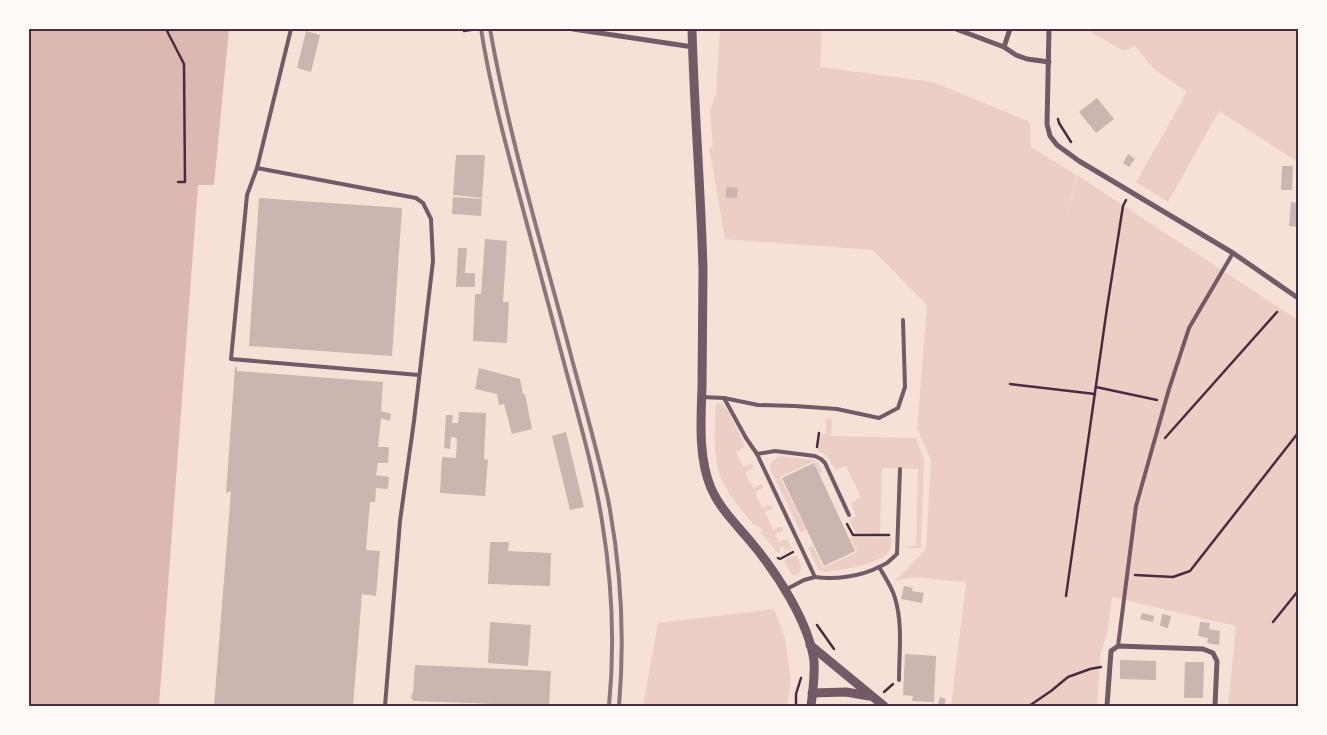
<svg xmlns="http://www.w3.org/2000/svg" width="1327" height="735" font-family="Rubik,sans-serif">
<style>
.green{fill:#ebcfc5}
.water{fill:#dcb8b0}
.building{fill:#ccb4b1}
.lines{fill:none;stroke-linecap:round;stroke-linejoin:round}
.path{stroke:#4a2c40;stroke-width:2.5}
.service{stroke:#755966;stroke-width:4}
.minor{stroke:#755966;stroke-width:5}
.tertiary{stroke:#755966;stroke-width:9}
.rail{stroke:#8f747c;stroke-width:4}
.neatline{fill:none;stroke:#4a2c40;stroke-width:2}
</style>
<rect width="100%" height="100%" fill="#f7e1d7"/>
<g class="green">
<polygon points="720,29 822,29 820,67 933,82 1030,122 1031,147 1076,175 1066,221 1077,175 1298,320 1298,706 1228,706 1236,626 1112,597 1107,635 1101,651 1097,706 951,706 966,582 913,577 895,581 926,549 931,460 917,429 927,305 873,250 725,239 709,147 713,147 710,110 716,95"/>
<polygon points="1085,29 1298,29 1298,162 1219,111 1168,202 1136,182 1187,92 1154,69 1135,46 1124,51"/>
<path d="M716 403 723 404 726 408 745 445 744 447 736 452 743 467 751 464 753 465V468L745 472 753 488 762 484 764 487 755 492 762 508 770 505 773 507 772 509 765 512 773 530 780 527 783 528V531L775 534 779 542 787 539 792 548 786 551 783 546 779 547 781 553 777 552 760 532 762 530 757 525 755 526C743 511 728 496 721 478 712 455 715 427 716 403Z"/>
<path d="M826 419H832L831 436 916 438 924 459 921 548H905L910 546H916L918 469 882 468 880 534 856 533 849 520 856 516 851 503 861 497 846 466 836 470C829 462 830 454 818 452L821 434H826L827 424 825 423Z"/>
<polygon points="779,456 813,460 818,463 822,473 820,474 814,461 780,477 806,530 801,533 770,468 771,462"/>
<path d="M850 537 891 538C891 542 892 547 890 550 882 565 840 570 825 572L819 570 808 548 813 546 823 568 857 552Z"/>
<path d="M796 555C798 558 800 562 801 566 802 571 798 578 792 574 789 571 786 564 784 560Z"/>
<polygon points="774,609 785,638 787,652 791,683 787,706 643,706 658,623"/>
</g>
<polygon class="water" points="29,29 229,29 214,185 198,185 159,706 29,706"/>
<g class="building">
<polygon points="306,31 320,35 311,72 297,68"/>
<polygon points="1097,98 1114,119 1096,133 1079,112"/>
<polygon points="1128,154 1135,159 1129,167 1123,163"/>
<polygon points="456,155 485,155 482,198 453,195"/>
<polygon points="1282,166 1293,166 1292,190 1281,190"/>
<polygon points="726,187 738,188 737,198 726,198"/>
<polygon points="453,197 482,199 481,216 452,214"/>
<polygon points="259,198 402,208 392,356 249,346"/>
<polygon points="1291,202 1298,203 1298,227 1289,226"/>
<polygon points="485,239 507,241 503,302 509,302 507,343 473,341 475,294 481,294"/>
<polygon points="458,248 467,248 465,273 475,273 475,287 456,287"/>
<polygon points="235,367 237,367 237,371 383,382 381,411 391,414 390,421 381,418 378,447 389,447 388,463 378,463 376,475 389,477 388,489 376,488 375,502 370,502 366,550 380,551 376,596 362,594 353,706 214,706 231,491 226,493"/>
<polygon points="479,368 520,379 523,394 525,394 532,429 512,434 504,404 499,405 497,394 475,389"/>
<polygon points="459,412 486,413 484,459 488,460 485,496 440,493 442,457 456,458 457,438 451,437 450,449 444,448 446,415 453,415 452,423 458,423"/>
<polygon points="566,432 584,507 570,510 552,436"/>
<polygon points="814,463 855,551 824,566 782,478"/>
<polygon points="490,542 509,542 508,551 551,553 550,586 488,584"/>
<polygon points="904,586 913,588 912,591 924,593 922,603 901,599"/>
<polygon points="1142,613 1154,616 1153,622 1140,619"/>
<polygon points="1162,614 1171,616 1168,628 1160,626"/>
<polygon points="490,622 531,625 528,666 488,663"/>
<polygon points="1200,622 1210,623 1209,629 1220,631 1219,645 1207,643 1208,638 1198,636"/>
<polygon points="905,654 936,656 934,702 912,701 913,696 903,695"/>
<polygon points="1120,660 1156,661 1156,680 1120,679"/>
<polygon points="1185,662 1204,662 1203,698 1184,698"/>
<polygon points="415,665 551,671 549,706 413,701 413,699 411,699 412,693 413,693"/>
<polygon points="940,697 946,699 944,706 938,706"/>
</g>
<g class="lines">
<g class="path">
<polyline points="166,29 184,64 185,182 178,182"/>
<polyline points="464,29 464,31 477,29"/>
<polyline points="1058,119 1059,123 1071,142"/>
<polyline points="1010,384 1095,394"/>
<polyline points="1096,387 1157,400"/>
<polyline points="1165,438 1277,312"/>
<polyline points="817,447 819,433"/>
<polyline points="847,524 853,535 889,535"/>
<polyline points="778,558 780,559 793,552"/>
<polyline points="1135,575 1173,577 1190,571 1298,433"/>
<polyline points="1066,596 1107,308 1123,206 1126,200"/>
<polyline points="1273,622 1298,591"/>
<polyline points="817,625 834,649"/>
<polyline points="884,692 893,684"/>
<polyline points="796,706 796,694 801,678"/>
<polyline points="1029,706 1051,691 1068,677 1090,669 1101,667"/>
</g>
<g class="service">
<polyline points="291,29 257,168 416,198 423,203 431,219 433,261 414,421 400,521 385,706"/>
<polyline points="257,168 247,195 231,359 419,375"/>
<polyline points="702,397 724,398 746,438 757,454 775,451 815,456 821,459 825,463 849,515"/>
<polyline points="724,398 758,405 795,406 837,409 879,418 898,408 905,387 903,320"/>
<path d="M757 454 815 577C835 580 862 576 879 567 885 577 892 587 895 598 903 624 899 654 899 680"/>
<polyline points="879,567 887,563 897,554 900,469"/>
<polyline points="785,590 804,580 815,577"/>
<polyline points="1118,646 1136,506 1169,389 1189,328 1233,253"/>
</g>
<g class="minor">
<polyline points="573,29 693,47"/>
<polyline points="956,29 1004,47 1016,55 1027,59 1049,62"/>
<polyline points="1049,29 1047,124 1050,136 1057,145 1079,161 1233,253 1298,298"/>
<polyline points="1004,47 1010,29"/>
<polyline points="1107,706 1111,651 1118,646 1203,649 1213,653 1217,661 1215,706"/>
</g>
<g class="tertiary">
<path d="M692 29C694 109 701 190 703 270 703 309 702 348 702 387 701 420 698 457 711 488 720 509 737 525 751 542 776 572 809 622 814 661 815 676 813 691 811 706"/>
<polyline points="810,645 884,706"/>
<polyline points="812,693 846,692 869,696"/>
</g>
<g class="rail">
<path d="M481 29C490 86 505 142 520 198 536 257 551 316 567 374 580 423 594 471 602 521 612 582 615 645 609 706"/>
<path d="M490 29C510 142 544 252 573 363 585 408 598 453 608 499 621 567 625 637 619 706"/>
</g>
</g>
<rect width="1327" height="735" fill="none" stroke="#fffaf5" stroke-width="60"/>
<rect x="30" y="30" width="1267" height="675" class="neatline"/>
</svg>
